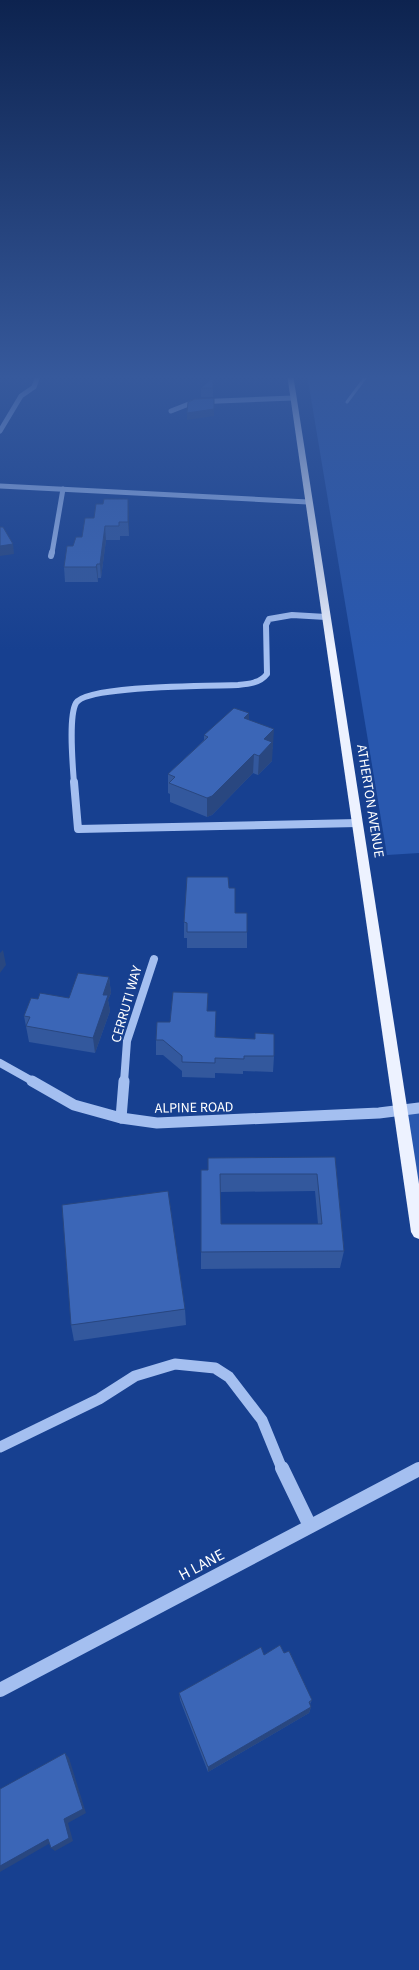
<svg xmlns="http://www.w3.org/2000/svg" width="419" height="1970" font-family="'Source Sans 3',sans-serif">
<style>
.green{fill:#2958af}
.lines{fill:none;stroke-linecap:round;stroke-linejoin:round}
.stream{stroke:#97b8f2;stroke-width:3}
.minor-far4{stroke:#a4bff0;stroke-width:5}
.minor-far3{stroke:#a4bff0;stroke-width:6}
.minor-far2{stroke:#a4bff0;stroke-width:8}
.minor-far1{stroke:#a4bff0;stroke-width:11}
.minor{stroke:#a4bff0;stroke-width:14}
.major{fill:#edf2ff;fill-rule:evenodd}
.wall{fill:#33589d;fill-rule:evenodd}
.shaded-wall{fill:#294780}
.building{fill:#3b66b7;stroke:#294780;fill-rule:evenodd}
.labels{text-anchor:middle;stroke-width:4;stroke-linejoin:round;paint-order:stroke}
.street-label{font-size:14px;fill:#fff;stroke:#174090}
.near-street-label{font-size:16px;fill:#fff;stroke:#174090}
</style>
<rect width="100%" height="100%" fill="#174090"/>
<g class="green">
<polygon points="307,374 419,374 419,853 387,855"/>
<polygon points="419,1108 419,1233 401,1111"/>
</g>
<g class="lines">
<polyline class="stream" points="347,402 365,378 364,374"/>
<g class="minor-far4">
<polyline points="171,411 194,402 293,398"/>
<polyline points="0,431 21,396 34,387 39,374"/>
<polyline points="0,486 308,502"/>
<polyline points="52,553 63,489"/>
</g>
<g class="minor-far3">
<polyline points="51,556 52,552"/>
<path d="M74 784C73 767 68 717 76 703 86 685 212 686 238 685 249 684 260 683 267 674L266 625 269 619 292 615 326 617"/>
</g>
<g class="minor-far2">
<polyline points="74,782 78,829 358,823"/>
<polyline points="0,1063 34,1082"/>
<polyline points="124,1082 127,1041 154,959"/>
</g>
<g class="minor-far1">
<polyline points="32,1081 74,1105 121,1118 157,1123 379,1113 419,1108"/>
<polyline points="121,1118 124,1081"/>
<polyline points="0,1447 99,1399 135,1376 175,1364 215,1368 229,1377 262,1420 282,1469"/>
</g>
<g class="minor">
<polyline points="282,1468 310,1526"/>
<polyline points="0,1690 419,1469"/>
</g>
<polygon class="major" points="287,374 293,374 419,1184 419,1239 414,1237 411,1232"/>
</g>
<g class="wall">
<rect x="201" y="388" width="12" height="9"/>
<polygon points="129,513 129,536 120,536 120,540 106,540 101,578 98,578 98,582 65,582 64,567 73,546 82,537"/>
<polygon points="249,713 249,720 273,748 272,749 272,761 258,775 253,773 212,815 207,817 170,802 170,794 168,793 168,774 204,740 204,735"/>
<polygon points="229,888 235,913 247,932 247,948 187,948 187,938 184,938 184,922"/>
<polygon points="109,977 111,993 108,1000 110,1011 95,1053 29,1042 24,1016 38,999 69,998"/>
<polygon points="208,1011 216,1037 274,1056 273,1072 243,1071 243,1074 215,1073 215,1078 182,1077 182,1071 163,1055 156,1055 156,1040 170,1022"/>
<path d="M335 1157 344 1251 340 1268 201 1269V1170H208ZM315 1191 318 1224H221L220 1192Z"/>
<polygon points="185,1309 186,1325 74,1341 71,1325"/>
<polygon points="284,1653 312,1700 310,1704 311,1707 309,1713 208,1772 180,1700 179,1693 264,1655"/>
</g>
<g class="shaded-wall">
<polygon points="214,409 214,416 187,420 187,413"/>
<polygon points="128,499 129,513 129,536 128,522"/>
<polygon points="105,526 106,540 101,578 100,564"/>
<polygon points="13,544 14,554 0,556 0,546"/>
<polygon points="97,564 98,578 98,582 96,567"/>
<polygon points="249,713 249,732 244,718"/>
<polygon points="274,729 272,761 258,775 259,756 264,739"/>
<polygon points="254,754 253,773 212,815 207,817 207,798"/>
<polygon points="3,950 6,965 0,973 0,953"/>
<polygon points="109,977 111,993 108,1000 110,1011 95,1053 93,1038 103,995"/>
<polygon points="311,1707 309,1713 208,1772 208,1767"/>
<polygon points="65,1753 69,1758 86,1813 68,1823 73,1841 55,1851 51,1848"/>
<polygon points="48,1839 52,1842 0,1872 0,1866"/>
</g>
<g class="building">
<polygon points="213,377 213,388 201,388"/>
<polygon points="214,398 214,409 187,413 188,402 195,399"/>
<polygon points="104,499 128,499 128,522 119,522 119,526 105,526 100,564 97,564 96,567 64,567 67,546 73,546 76,537 82,537 85,518 94,518 96,504 103,504"/>
<polygon points="0,527 3,527 13,544 0,546"/>
<polygon points="234,708 249,713 244,718 274,729 264,739 272,742 259,756 254,754 212,796 207,798 169,783 175,777 168,774 208,737 204,735"/>
<polygon points="187,877 228,877 229,888 235,888 235,913 247,913 247,932 187,932 187,923 184,922"/>
<polygon points="78,973 109,977 103,995 108,995 93,1038 26,1026 30,1017 24,1016 31,998 38,999 40,993 69,998"/>
<polygon points="173,992 208,993 207,1011 216,1011 215,1037 255,1039 255,1033 274,1034 274,1056 244,1056 244,1059 215,1058 215,1063 182,1062 182,1056 163,1040 156,1040 157,1022 170,1022"/>
<path d="M335 1157 344 1251 201 1252V1170H208V1158ZM220 1174H317L322 1224H221Z"/>
<polygon points="168,1191 185,1309 71,1325 62,1205"/>
<polygon points="280,1645 284,1653 289,1651 312,1700 309,1702 311,1707 208,1767 179,1693 261,1647 264,1655"/>
<polygon points="65,1753 83,1809 64,1819 69,1838 51,1848 48,1839 0,1866 0,1789"/>
</g>
<linearGradient id="sky" x2="0" y2="1"><stop stop-color="#0d234f"/><stop offset="0.58" stop-color="#36599c"/><stop offset="1" stop-color="#36599c" stop-opacity="0"/></linearGradient>
<rect width="419" height="650" fill="url(#sky)"/>
<g class="labels">
<g class="street-label">
<text transform="translate(371 801) rotate(81)" y="5">ATHERTON AVENUE</text>
<text transform="translate(126 1004) rotate(-74)" y="5">CERRUTI WAY</text>
<text transform="translate(194 1107) rotate(-1)" y="5">ALPINE ROAD</text>
</g>
<g class="near-street-label">
<text transform="translate(201 1564) rotate(-28)" y="6">H LANE</text>
</g>
</g>
</svg>
